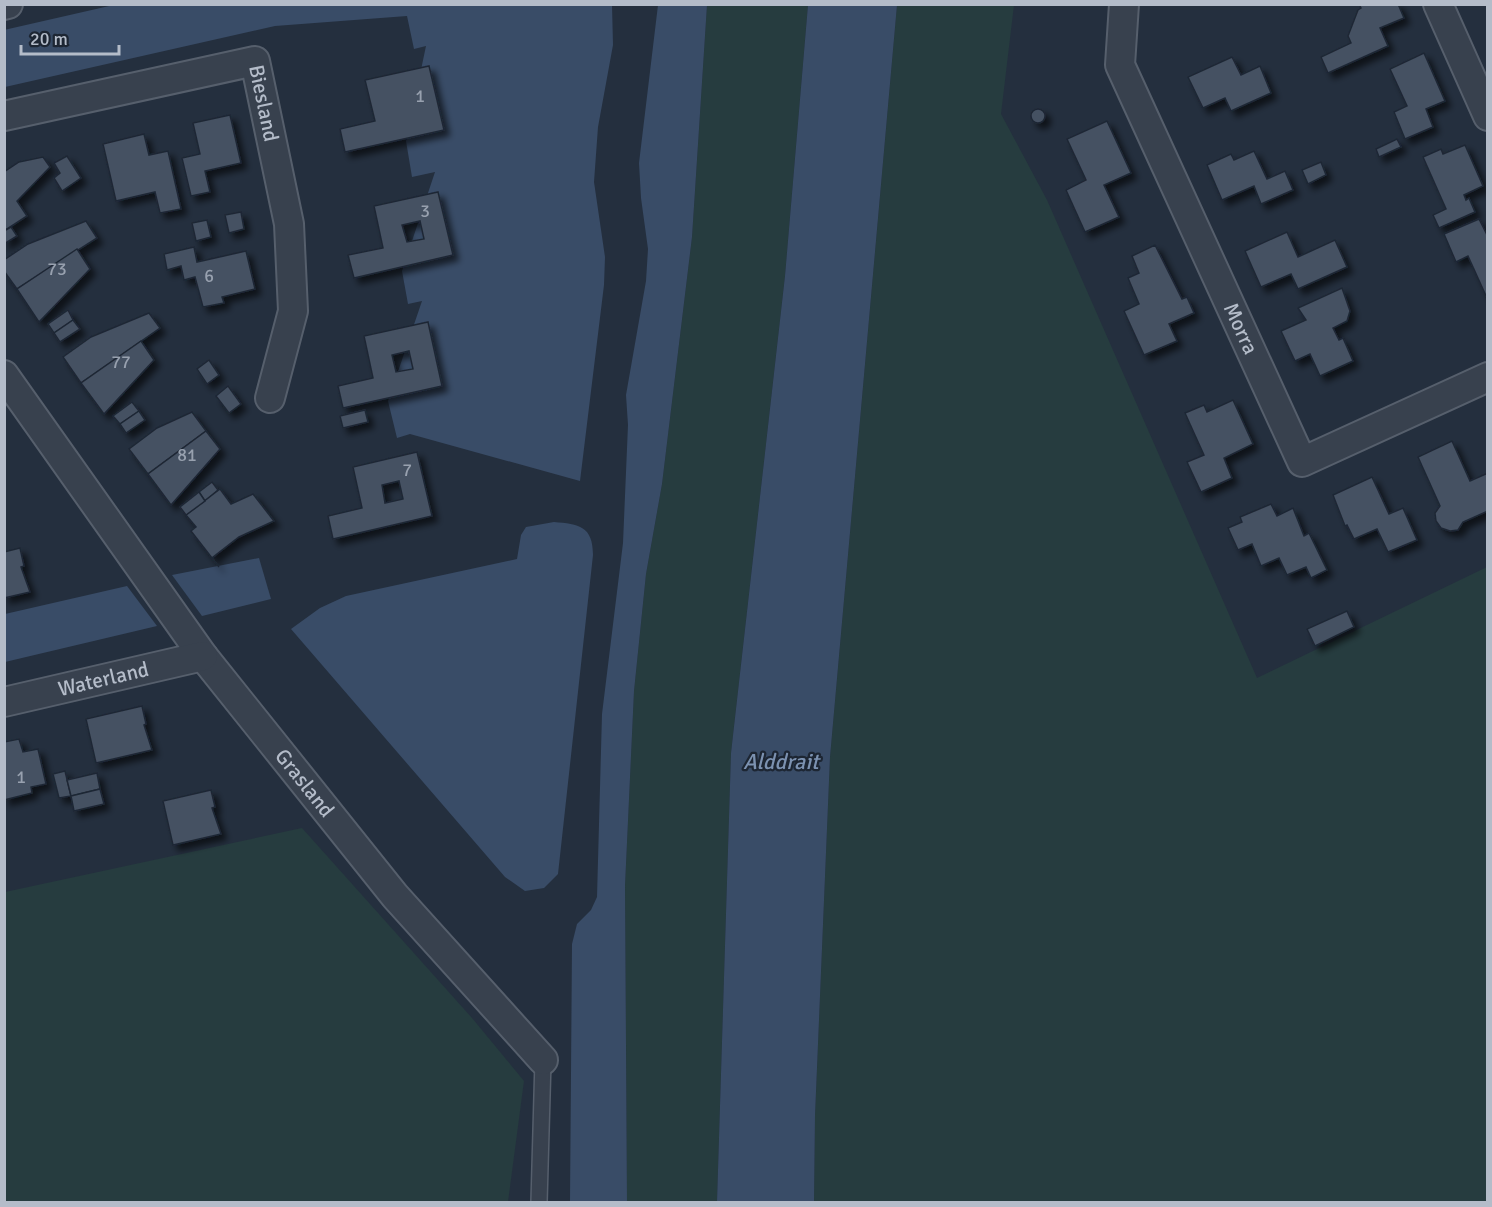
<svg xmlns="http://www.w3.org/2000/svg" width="1492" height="1207" font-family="Signika,sans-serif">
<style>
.green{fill:#263c3f}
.water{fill:#394c67}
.building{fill:#455162;stroke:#1f2835;stroke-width:1.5;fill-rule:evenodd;filter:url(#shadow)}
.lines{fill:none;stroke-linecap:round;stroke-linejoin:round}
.lane-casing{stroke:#565f6c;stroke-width:18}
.street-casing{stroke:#565f6c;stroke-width:32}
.lane{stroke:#38414e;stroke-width:15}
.street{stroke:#38414e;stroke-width:28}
.labels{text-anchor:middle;stroke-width:4.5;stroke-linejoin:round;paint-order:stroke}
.number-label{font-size:18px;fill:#98a1af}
.street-label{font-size:21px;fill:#b4bcc9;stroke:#1d2633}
.water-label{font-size:22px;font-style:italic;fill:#7c92b1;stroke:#1d2633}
</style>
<defs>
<filter id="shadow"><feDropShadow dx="5.5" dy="5.5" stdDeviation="3" flood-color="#0009"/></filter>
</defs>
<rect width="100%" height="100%" fill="#242f3e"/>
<g class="green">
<polygon points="707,5 808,5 785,276 731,753 717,1202 627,1202 625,886 634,691 646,574 662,484 692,237"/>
<polygon points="897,5 1014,5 1001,114 1047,200 1257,678 1487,567 1487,1202 814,1202 815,1116 830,757"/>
<polygon points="302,828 472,1018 524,1081 508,1202 5,1202 5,892"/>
</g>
<g class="water">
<polygon points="118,4 612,5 613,45 598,127 594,182 605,257 604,285 580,481 410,434 397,438 388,401 422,301 408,304 402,271 435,172 412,177 406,141 426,46 414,49 407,16 275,26 5,87 4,30"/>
<polygon points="658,5 707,5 692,237 662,484 646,574 634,691 625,886 627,1202 570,1202 572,944 577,924 591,910 597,897 602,714 623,543 628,425 626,395 646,281 648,249 641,198 639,163"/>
<polygon points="808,5 897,5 830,757 815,1116 814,1202 717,1202 731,753 785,276"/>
<path d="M554 522C579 524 593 526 593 555L558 874 544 888 525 891 505 877 291 629 320 608 346 596 517 559 521 535 526 527Z"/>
<polygon points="259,558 271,599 202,616 172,575"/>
<polygon points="127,586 157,626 5,662 5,614"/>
</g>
<g class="building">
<polygon points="1359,4 1398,4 1404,18 1380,28 1388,46 1328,73 1321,57 1351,43 1348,36 1358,10 1361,8"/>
<polygon points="1424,53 1445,101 1426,109 1433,127 1405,139 1394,112 1407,106 1390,69"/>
<polygon points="1232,57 1241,75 1260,66 1271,93 1231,111 1225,98 1203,108 1188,77"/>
<polygon points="429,66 444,130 345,152 340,129 375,121 365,80"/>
<circle cx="1038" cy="116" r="7"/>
<polygon points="230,115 241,163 205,171 210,192 191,196 182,158 200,154 193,123"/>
<polygon points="1107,121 1131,173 1104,185 1119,217 1085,232 1066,190 1086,180 1067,139"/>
<polygon points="144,134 149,155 168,151 181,209 160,213 155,192 116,201 103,144"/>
<polygon points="1397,139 1401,147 1379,157 1376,149"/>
<polygon points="1465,145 1483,186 1464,195 1466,200 1469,198 1475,212 1439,228 1433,215 1446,209 1423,157 1441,149 1443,154"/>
<polygon points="1254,151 1267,179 1285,171 1293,190 1261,204 1254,186 1222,200 1207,165 1231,154 1234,160"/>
<polygon points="67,156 81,178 62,191 54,178 60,173 54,163"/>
<polygon points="43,157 50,167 17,201 27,216 4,231 4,172 19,162"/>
<polygon points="1321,162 1326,175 1308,184 1302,170"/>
<path d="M438 192 453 255 354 278 348 255 383 248 374 206ZM420 221 424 239 407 242 402 225Z"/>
<polygon points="241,212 244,229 229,233 225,215"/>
<polygon points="1479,219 1488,237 1487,298 1468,256 1456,262 1444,234"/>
<polygon points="207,220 211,237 196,241 192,223"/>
<polygon points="86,221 97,238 17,289 4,271 4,260 28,244"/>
<polygon points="11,227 17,236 4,244 4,231"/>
<polygon points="1287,232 1298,257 1335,240 1347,267 1298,289 1291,274 1261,287 1245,251"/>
<polygon points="1155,245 1182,299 1187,297 1194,313 1169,324 1177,341 1144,355 1124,311 1139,304 1128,278 1139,273 1132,256"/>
<polygon points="194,247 197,262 246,251 255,289 222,297 224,303 203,307 195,277 184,280 181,266 167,270 164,254"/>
<polygon points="77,249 90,269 39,322 17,289"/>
<polygon points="1342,288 1350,311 1347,321 1333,328 1339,340 1343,338 1353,361 1320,376 1310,354 1295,361 1281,331 1306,320 1298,308"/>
<polygon points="68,310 73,320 54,333 48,324"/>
<polygon points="149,313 160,328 81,383 63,357 91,337"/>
<polygon points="73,320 80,329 60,342 54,333"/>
<path d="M428 322 442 386 343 408 338 386 373 378 364 336ZM409 351 413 369 396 372 392 355Z"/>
<polygon points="141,341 154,360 104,414 81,383"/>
<polygon points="209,360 219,375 207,384 197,369"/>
<polygon points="228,386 241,404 229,413 216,396"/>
<polygon points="1233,400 1253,444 1224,458 1232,478 1201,492 1187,462 1204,455 1185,413 1204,405 1207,412"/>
<polygon points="132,402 139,411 120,424 113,416"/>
<polygon points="365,410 368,422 343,428 340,416"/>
<polygon points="139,411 145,420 126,433 120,424"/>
<polygon points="192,412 206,431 148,474 129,449 157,428"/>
<polygon points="206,431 220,449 171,505 148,474"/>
<polygon points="1452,441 1470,481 1488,473 1488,511 1463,522 1458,530 1450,531 1441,528 1436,521 1435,513 1440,506 1418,457"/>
<path d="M417 452 432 516 333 539 328 516 362 508 353 467ZM399 481 403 499 385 503 382 485Z"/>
<polygon points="1372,477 1389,514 1403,508 1417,540 1388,552 1377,529 1354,539 1347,525 1345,526 1333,495"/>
<polygon points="212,482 218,490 205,501 199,492"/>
<polygon points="220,489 231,504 253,494 274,521 239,537 212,558 219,567 191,531 196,527 186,515"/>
<polygon points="199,492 205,501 186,515 180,507"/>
<polygon points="1271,504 1277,516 1293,508 1304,536 1309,533 1327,570 1311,578 1306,567 1287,575 1279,558 1261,566 1252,544 1238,550 1228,528 1242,522 1240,517"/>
<polygon points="20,548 24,566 21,567 30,592 4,598 4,552"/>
<polygon points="1347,611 1354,627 1315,646 1307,629"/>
<polygon points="142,706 146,724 144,725 152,750 96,763 86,719"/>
<polygon points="19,739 23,752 38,749 46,784 31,787 32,793 4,800 4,742"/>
<polygon points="65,771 71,796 59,798 53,774"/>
<polygon points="97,773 100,789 71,796 67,780"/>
<polygon points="100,789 104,804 74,811 71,796"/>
<polygon points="211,790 215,807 212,808 221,834 173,845 163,801"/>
</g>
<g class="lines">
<defs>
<polyline id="lane" points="539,1202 543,1060"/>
<g id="street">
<path id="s1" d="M1124 4 1120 65 1302 462 1488 377"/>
<polyline points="1438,4 1488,116"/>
<polyline points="4,5 8,4"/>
<path id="s2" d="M4 116 255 61 289 224 293 311 270 398"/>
<path id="s3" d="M4 375 203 656 395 896 543 1060"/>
<path id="s4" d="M4 702 203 656"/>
</g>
</defs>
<use href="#lane" class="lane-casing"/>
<use href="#street" class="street-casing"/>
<use href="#lane" class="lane"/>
<use href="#street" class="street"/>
</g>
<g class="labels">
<g class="number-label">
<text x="420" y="102">1</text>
<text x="425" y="217">3</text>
<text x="57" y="275">73</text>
<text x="209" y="282">6</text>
<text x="121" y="368">77</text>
<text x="187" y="461">81</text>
<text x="407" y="476">7</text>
<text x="21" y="783">1</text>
</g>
<g class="street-label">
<text dy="7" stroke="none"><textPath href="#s2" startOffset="300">Biesland</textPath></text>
<text dy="7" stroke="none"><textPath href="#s1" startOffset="351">Morra</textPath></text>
<text dy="7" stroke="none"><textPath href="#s4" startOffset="102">Waterland</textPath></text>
<text dy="7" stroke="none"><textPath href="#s3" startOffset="507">Grasland</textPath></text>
</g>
<g class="water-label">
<text x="781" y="769">Alddrait</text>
</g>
</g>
<rect width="1492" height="1207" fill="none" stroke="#b4bcc9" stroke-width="12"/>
<path d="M21 45v9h98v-9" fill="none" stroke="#b4bcc9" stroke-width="3"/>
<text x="30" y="45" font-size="18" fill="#b4bcc9" stroke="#1d2633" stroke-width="4.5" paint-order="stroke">20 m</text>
</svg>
